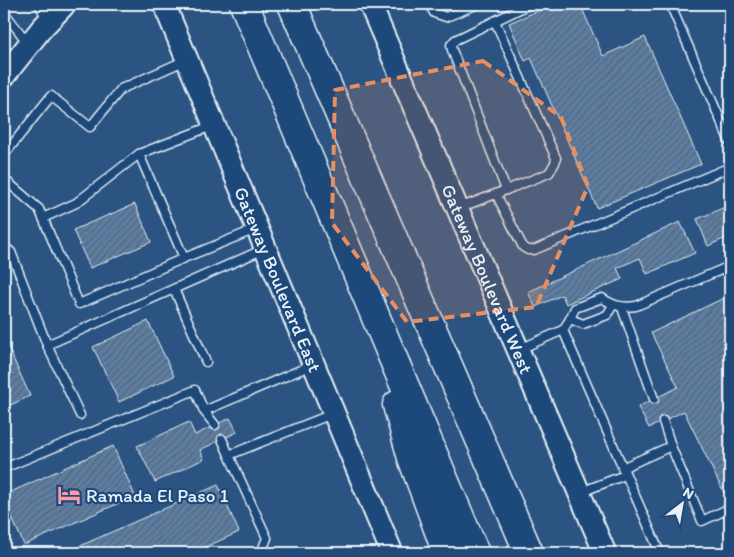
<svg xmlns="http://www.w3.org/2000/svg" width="734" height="557" font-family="Itim,sans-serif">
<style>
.building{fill:url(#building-hatch);stroke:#e8f1f8}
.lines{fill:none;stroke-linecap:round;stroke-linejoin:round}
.service-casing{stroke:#e8f1f8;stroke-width:11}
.secondary-casing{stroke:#e8f1f8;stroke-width:25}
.motorway-casing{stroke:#e8f1f8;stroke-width:31}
.service{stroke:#1f4a7a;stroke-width:8}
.secondary{stroke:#1f4a7a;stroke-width:21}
.motorway{stroke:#1f4a7a;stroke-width:28}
.marked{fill:#e88e5f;fill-opacity:0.2;stroke:#e88e5f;stroke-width:4;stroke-dasharray:10 6;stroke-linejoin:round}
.labels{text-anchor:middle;stroke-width:4.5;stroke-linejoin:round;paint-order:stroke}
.street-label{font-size:19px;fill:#e8f1f8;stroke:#1f4a7a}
.poi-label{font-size:19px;fill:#e8f1f8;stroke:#1f4a7a;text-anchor:start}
</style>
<defs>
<pattern id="building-hatch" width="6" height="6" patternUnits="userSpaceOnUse" patternTransform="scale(1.25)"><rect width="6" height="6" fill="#5d7da1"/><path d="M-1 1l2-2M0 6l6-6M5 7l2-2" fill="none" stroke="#53657a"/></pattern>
</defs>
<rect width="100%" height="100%" fill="#2b5482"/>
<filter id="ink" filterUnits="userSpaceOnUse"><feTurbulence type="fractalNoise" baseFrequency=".02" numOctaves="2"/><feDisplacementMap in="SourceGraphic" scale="10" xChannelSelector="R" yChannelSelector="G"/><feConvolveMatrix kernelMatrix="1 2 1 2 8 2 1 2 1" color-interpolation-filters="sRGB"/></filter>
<g filter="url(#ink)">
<g class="building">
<polygon points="554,4 580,4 603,56 645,37 701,164 597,208 531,58 525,61 509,23"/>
<polygon points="135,204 151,242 90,268 73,230"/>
<polygon points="730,205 730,236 708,246 697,219"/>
<polygon points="680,222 695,253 647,274 640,258 617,268 622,279 566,304 562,295 535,307 528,292"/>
<polygon points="730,295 730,490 724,493 684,411 649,428 638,407 678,387 651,333"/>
<polygon points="148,321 174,376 119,402 93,347"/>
<polygon points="4,338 30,396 4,408"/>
<polygon points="230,418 237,432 200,450 204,459 155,482 137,446 189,422 195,435"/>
<polygon points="113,446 135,496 24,545 4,500 4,495"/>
<polygon points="218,485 239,532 192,553 64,553"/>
</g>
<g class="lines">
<defs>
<g id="service">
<polyline points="39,4 47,19"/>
<polyline points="430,4 434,13 446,17 478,4"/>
<polyline points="670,4 730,142"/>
<polyline points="4,12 27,42"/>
<polyline points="495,21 556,158 555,163 549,173 506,190"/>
<polyline points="139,154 214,125"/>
<polyline points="4,155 51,96 90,127 121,89 186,60"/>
<polyline points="4,179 39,209 43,218 79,304 184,258 139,154 76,203 43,218"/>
<polyline points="496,194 523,247 528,250 534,250 730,167"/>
<polyline points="459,208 506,190 452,50 451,45 455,40 530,4"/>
<polyline points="4,246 11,252 47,345"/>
<polyline points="184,258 256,229"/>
<polyline points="174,289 206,362"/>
<polyline points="622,308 654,399"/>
<polyline points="570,319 583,324 607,315 613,305"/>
<path d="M563 330 570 319 575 308 602 298C614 306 622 308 636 306L730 266"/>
<polyline points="520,349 563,330 660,553"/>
<polyline points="204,411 215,425"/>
<polyline points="80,415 47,345 264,249"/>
<polyline points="663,421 671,446 702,521 730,508"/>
<polyline points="222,439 229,455"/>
<polyline points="4,468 195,390 204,411 312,365"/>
<polyline points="622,468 671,446"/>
<polyline points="581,492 625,475"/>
<polyline points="261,553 267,538 229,455 332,414"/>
</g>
<g id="secondary">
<path id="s1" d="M164 4 392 553"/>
<path id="s2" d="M370 4 605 553"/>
<polyline points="4,76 42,28 65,4"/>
</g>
<g id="motorway">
<polyline points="244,4 475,553"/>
<polyline points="292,4 529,553"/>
<polyline points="397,405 412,458 447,553"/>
</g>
</defs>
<use href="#service" class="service-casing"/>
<use href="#secondary" class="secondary-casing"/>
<use href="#motorway" class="motorway-casing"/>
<use href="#service" class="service"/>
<use href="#secondary" class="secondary"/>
<use href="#motorway" class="motorway"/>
</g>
</g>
<path class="marked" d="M483 61 561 117 588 186 536 307 407 322 332 223 335 90Z"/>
<defs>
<symbol id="hotel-bare" viewBox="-9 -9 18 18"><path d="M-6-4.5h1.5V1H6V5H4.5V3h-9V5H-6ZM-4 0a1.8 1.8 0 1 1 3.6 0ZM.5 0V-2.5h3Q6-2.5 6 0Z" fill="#ff9aa2" stroke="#1f4a7a" stroke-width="2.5" paint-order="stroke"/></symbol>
</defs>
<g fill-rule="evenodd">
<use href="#hotel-bare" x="53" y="479" width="32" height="32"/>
</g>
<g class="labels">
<g class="street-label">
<text dy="7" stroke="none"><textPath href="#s1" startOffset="298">Gateway Boulevard East</textPath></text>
<text dy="7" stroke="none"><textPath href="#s2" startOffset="299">Gateway Boulevard West</textPath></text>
</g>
<g class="poi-label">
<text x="86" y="502">Ramada El Paso 1</text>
</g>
</g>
<rect width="734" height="557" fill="none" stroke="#1f4a7a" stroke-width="20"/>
<rect x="10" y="10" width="714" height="537" fill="none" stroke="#e8f1f8" stroke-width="2" filter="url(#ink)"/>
<g transform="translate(682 504) rotate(31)" stroke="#1f4a7a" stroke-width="4" paint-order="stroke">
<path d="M0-4L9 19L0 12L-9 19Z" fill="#e8f1f8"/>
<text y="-8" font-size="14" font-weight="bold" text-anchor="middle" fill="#e8f1f8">N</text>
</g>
</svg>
